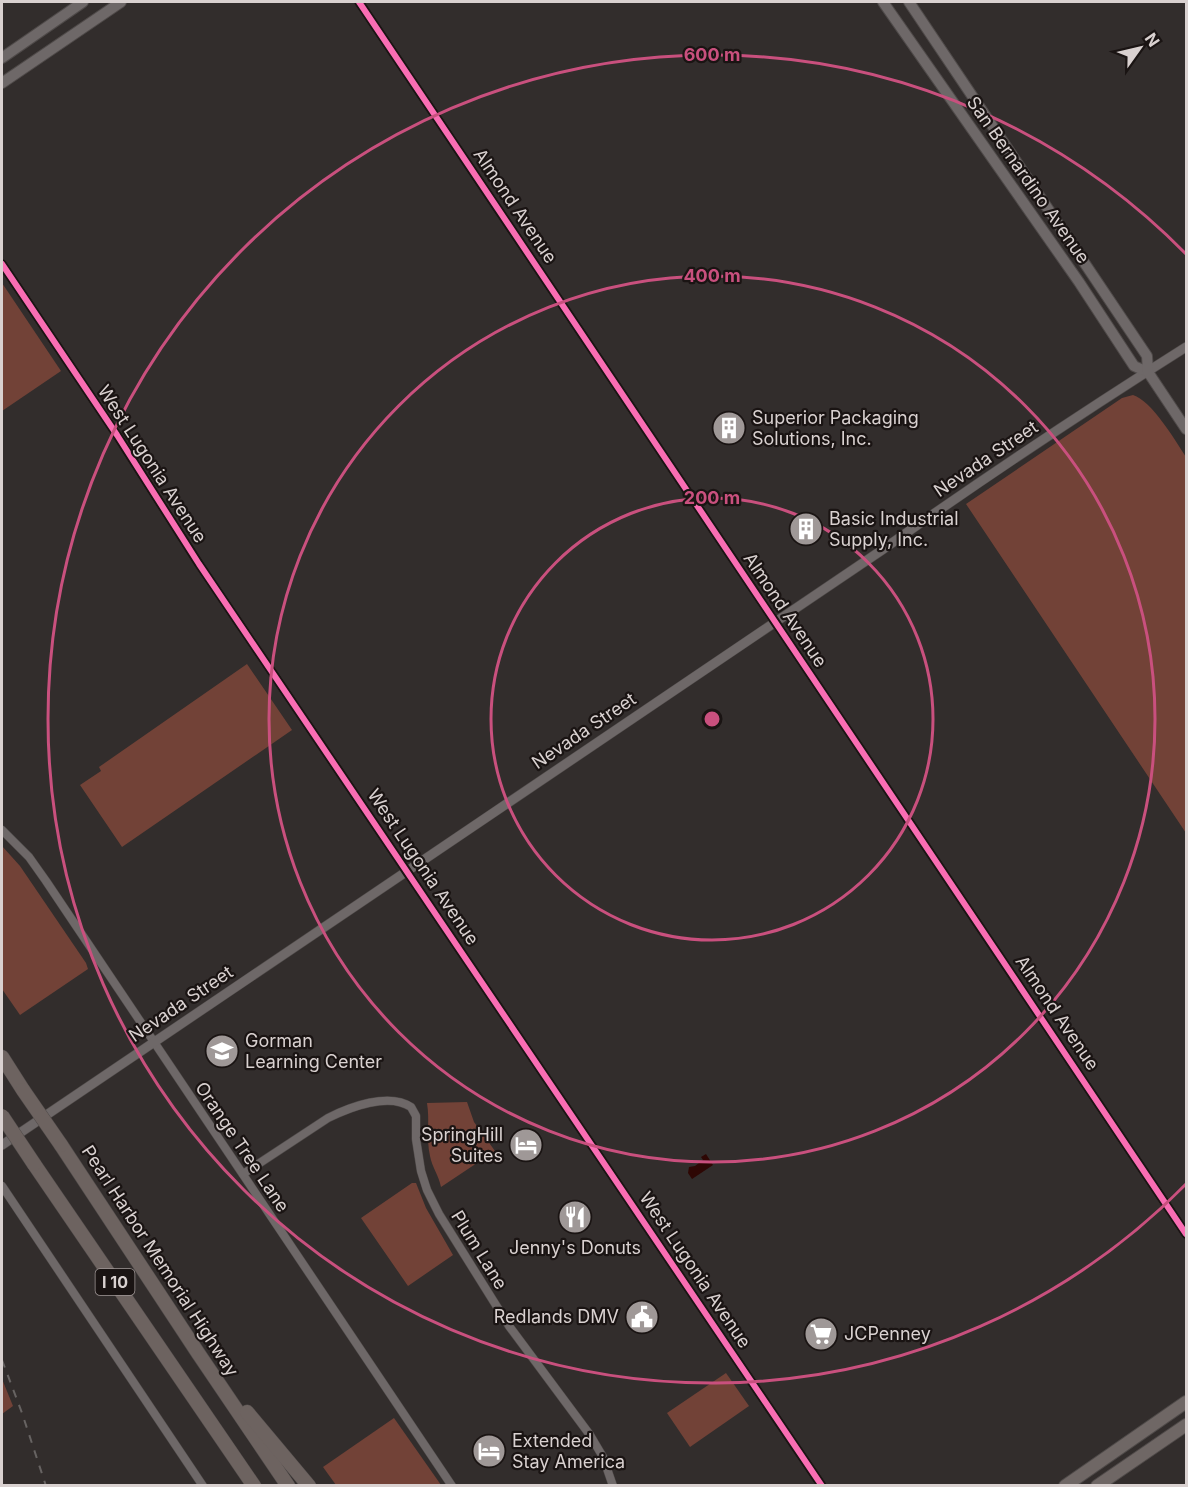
<svg xmlns="http://www.w3.org/2000/svg" width="1188" height="1487" font-family="Inter,sans-serif">
<style>
.green{fill:#724237}
.water{fill:#2e0704}
.lines{fill:none;stroke-linecap:round;stroke-linejoin:round}
.minor-casing{stroke:#4f4a49;stroke-width:9}
.tertiary-casing{stroke:#4f4a49;stroke-width:10}
.secondary-casing{stroke:#4f4a49;stroke-width:12}
.primary-casing{stroke:#4f4a49;stroke-width:14}
.motorway-casing{stroke:#4f4a49;stroke-width:15}
.minor{stroke:#6e6868;stroke-width:8}
.tertiary{stroke:#6e6868;stroke-width:9}
.secondary{stroke:#6e6868;stroke-width:10}
.primary{stroke:#6f6765;stroke-width:12}
.motorway{stroke:#6d6360;stroke-width:14}
.rail{stroke:#676362;stroke-width:2;stroke-dasharray:8 8;stroke-linecap:butt}
.motorway-bridge-casing{stroke:#4f4a49;stroke-width:15;stroke-linecap:butt}
.motorway-bridge{stroke:#6d6360;stroke-width:14}
.cycleway-casing{stroke:#1a1413;stroke-width:10}
.cycleway{stroke:#f96db3;stroke-width:6}
.ring{fill:none;stroke:#c9507e;stroke-width:3}
.labels{text-anchor:middle;stroke-width:4.5;stroke-linejoin:round;paint-order:stroke}
.shield{fill:#1a1413;stroke:#a09897;stroke-width:1.5}
.shield-label{font-size:16px;font-weight:bold;fill:#d9d1d0}
.street-label{font-size:18px;fill:#d9d1d0;stroke:#1a1413}
.poi-label{font-size:18px;fill:#d9d1d0;stroke:#1a1413;text-anchor:start}
.centre{fill:#c9507e;stroke:#1a1413;stroke-width:3}
.ring-label{font-size:18px;text-anchor:middle;font-weight:bold;fill:#c9507e;stroke:#1a1413;stroke-width:4.5;stroke-linejoin:round;paint-order:stroke}
</style>
<rect width="100%" height="100%" fill="#322d2c"/>
<g class="green">
<polygon points="2,283 61,371 2,411"/>
<path d="M1133 395C1152 401 1175 440 1186 457V833L966 504 1122 398Z"/>
<polygon points="247,664 292,730 122,847 80,785 101,771 99,767"/>
<polygon points="2,846 20,866 86,963 88,969 20,1015 2,989"/>
<path d="M467 1102 474 1122 495 1151 441 1187C439 1176 432 1167 430 1156 426 1138 430 1121 427 1103Z"/>
<polygon points="412,1183 416,1183 426,1208 453,1255 408,1286 361,1218"/>
<polygon points="726,1373 749,1406 690,1447 667,1413"/>
<polygon points="2,1379 13,1406 2,1414"/>
<polygon points="394,1418 441,1485 336,1485 323,1467"/>
</g>
<polygon class="water" points="706,1154 713,1165 692,1179 688,1173 689,1167 695,1166 703,1160 701,1157"/>
<g class="lines">
<defs>
<g id="minor">
<polyline points="2,830 29,857 46,881 452,1486"/>
<path d="M243 1174 328 1118C350 1107 389 1092 411 1107L416 1116V1139L421 1171 427 1190 439 1214 509 1326 590 1435 603 1457 613 1486"/>
<polyline points="2,1186 203,1486"/>
</g>
<g id="tertiary">
<polyline points="359,2 1186,1234"/>
<polyline points="2,264 117,435 199,564 822,1486"/>
<path d="M2 1145 882 550C981 480 1083 412 1186 347"/>
</g>
<g id="secondary">
<polyline points="883,2 1079,282 1134,366 1148,372"/>
<polyline points="909,2 1147,356 1148,372 1186,429"/>
<polyline points="2,58 83,2"/>
<polyline points="2,83 121,2"/>
</g>
<g id="primary">
<polyline points="1065,1486 1186,1402"/>
<polyline points="1097,1486 1186,1425"/>
</g>
<g id="motorway">
<polyline points="2,1057 23,1090"/>
<polyline points="61,1145 198,1353 288,1486"/>
<polyline points="34,1164 254,1486"/>
<polyline points="247,1412 309,1486"/>
</g>
</defs>
<use href="#minor" class="minor-casing"/>
<use href="#tertiary" class="tertiary-casing"/>
<use href="#secondary" class="secondary-casing"/>
<use href="#primary" class="primary-casing"/>
<use href="#motorway" class="motorway-casing"/>
<use href="#minor" class="minor"/>
<use href="#tertiary" class="tertiary"/>
<use href="#secondary" class="secondary"/>
<use href="#primary" class="primary"/>
<use href="#motorway" class="motorway"/>
<polyline class="rail" points="2,1360 22,1413 46,1486"/>
<defs>
<g id="motorway-bridge">
<polyline points="23,1090 61,1145"/>
<polyline points="2,1116 34,1164"/>
</g>
</defs>
<use href="#motorway-bridge" class="motorway-bridge-casing"/>
<use href="#motorway-bridge" class="motorway-bridge"/>
<defs>
<g id="cycleway">
<polyline points="359,2 1186,1234"/>
<polyline points="2,264 117,435 199,564 822,1486"/>
</g>
</defs>
<use href="#cycleway" class="cycleway-casing"/>
<use href="#cycleway" class="cycleway"/>
</g>
<g class="ring">
<circle cx="712" cy="719" r="221"/>
<circle cx="712" cy="719" r="443"/>
<path d="M1186 1184A664 664 0 1 1 1186 254"/>
</g>
<defs>
<symbol id="building-disc" viewBox="-11 -11 22 22"><circle r="9.5" fill="#9f9897" stroke="#1a1413"/><path d="M-4-6H4V6H1V3H-1V6H-4ZM-2.5-4.3h1.7v1.8h-1.7ZM.8-4.3h1.7v1.8H.8ZM-2.5-1h1.7V.8h-1.7ZM.8-1h1.7V.8H.8Z" fill="#fff"/></symbol>
<symbol id="school-disc" viewBox="-11 -11 22 22"><circle r="9.5" fill="#9f9897" stroke="#1a1413"/><path d="M0-5L7-2L0 1L-7-2ZM-4 1L0 2.5L4 1V4Q0 6-4 4Z" fill="#fff"/></symbol>
<symbol id="hotel-disc" viewBox="-11 -11 22 22"><circle r="9.5" fill="#9f9897" stroke="#1a1413"/><path d="M-6-4.5h1.5V1H6V5H4.5V3h-9V5H-6ZM-4 0a1.8 1.8 0 1 1 3.6 0ZM.5 0V-2.5h3Q6-2.5 6 0Z" fill="#fff"/></symbol>
<symbol id="restaurant-disc" viewBox="-11 -11 22 22"><circle r="9.5" fill="#9f9897" stroke="#1a1413"/><path d="M-5-6h1v4h1v-4h1v4h1v-4h1v5L-1.5 .5V6h-2V.5L-5-1ZM5-6V6H3V1.5H1.5Q1.5-4 5-6Z" fill="#fff"/></symbol>
<symbol id="civic-disc" viewBox="-11 -11 22 22"><circle r="9.5" fill="#9f9897" stroke="#1a1413"/><path d="M-.6-6.5H3V-4.5H.6V-3L4-1V1h2V6H-6V1h2V-1L-.6-3ZM-1.2 2.5V6h2.4V2.5Z" fill="#fff"/></symbol>
<symbol id="supermarket-disc" viewBox="-11 -11 22 22"><circle r="9.5" fill="#9f9897" stroke="#1a1413"/><path d="M-6-5.5h2.5l.6 2H6L4.5 2H-2.5L-4.4-4H-6ZM-1.5 3.2a1.3 1.3 0 1 0 .1 0ZM3 3.2a1.3 1.3 0 1 0 .1 0Z" fill="#fff"/></symbol>
</defs>
<g fill-rule="evenodd">
<use href="#building-disc" x="710" y="409" width="38" height="38"/>
<use href="#building-disc" x="787" y="510" width="38" height="38"/>
<use href="#school-disc" x="203" y="1032" width="38" height="38"/>
<use href="#hotel-disc" x="507" y="1126" width="38" height="38"/>
<use href="#restaurant-disc" x="556" y="1198" width="38" height="38"/>
<use href="#civic-disc" x="623" y="1298" width="38" height="38"/>
<use href="#supermarket-disc" x="802" y="1315" width="38" height="38"/>
<use href="#hotel-disc" x="470" y="1432" width="38" height="38"/>
</g>
<g class="labels">
<rect class="shield" x="95.5" y="1269" width="39" height="26" rx="4.5"/>
<g class="shield-label">
<text x="115" y="1288">I 10</text>
</g>
<g class="street-label">
<text transform="translate(1028 180) rotate(55)" y="6">San Bernardino Avenue</text>
<text transform="translate(515 206) rotate(56)" y="6">Almond Avenue</text>
<text transform="translate(986 459) rotate(-34)" y="6">Nevada Street</text>
<text transform="translate(152 464) rotate(57)" y="6">West Lugonia Avenue</text>
<text transform="translate(785 610) rotate(56)" y="6">Almond Avenue</text>
<text transform="translate(584 731) rotate(-34)" y="6">Nevada Street</text>
<text transform="translate(423 867) rotate(56)" y="6">West Lugonia Avenue</text>
<text transform="translate(181 1004) rotate(-34)" y="6">Nevada Street</text>
<text transform="translate(1057 1013) rotate(56)" y="6">Almond Avenue</text>
<text transform="translate(242 1147) rotate(56)" y="6">Orange Tree Lane</text>
<text transform="translate(479 1250) rotate(58)" y="6">Plum Lane</text>
<text transform="translate(160 1261) rotate(57)" y="6">Pearl Harbor Memorial Highway</text>
<text transform="translate(695 1270) rotate(56)" y="6">West Lugonia Avenue</text>
</g>
<g class="poi-label">
<text x="752" y="424">Superior Packaging<tspan x="752" dy="21">Solutions, Inc.</tspan></text>
<text x="829" y="525">Basic Industrial<tspan x="829" dy="21">Supply, Inc.</tspan></text>
<text x="245" y="1047">Gorman<tspan x="245" dy="21">Learning Center</tspan></text>
<text x="503" y="1141" text-anchor="end">SpringHill<tspan x="503" dy="21">Suites</tspan></text>
<text x="575" y="1254" text-anchor="middle">Jenny's Donuts</text>
<text x="619" y="1323" text-anchor="end">Redlands DMV</text>
<text x="844" y="1340">JCPenney</text>
<text x="512" y="1447">Extended<tspan x="512" dy="21">Stay America</tspan></text>
</g>
</g>
<circle cx="712" cy="719" r="9" class="centre"/>
<g class="ring-label">
<text x="712" y="61">600 m</text>
<text x="712" y="282">400 m</text>
<text x="712" y="504">200 m</text>
</g>
<rect width="1188" height="1487" fill="none" stroke="#d9d1d0" stroke-width="6"/>
<g transform="translate(1140 48) rotate(56)" stroke="#1a1413" stroke-width="4.5" paint-order="stroke">
<path d="M0-4.5L10 22L0 15L-10 22Z" fill="#d9d1d0"/>
<text y="-9" font-size="16" font-weight="bold" text-anchor="middle" fill="#d9d1d0">N</text>
</g>
</svg>
